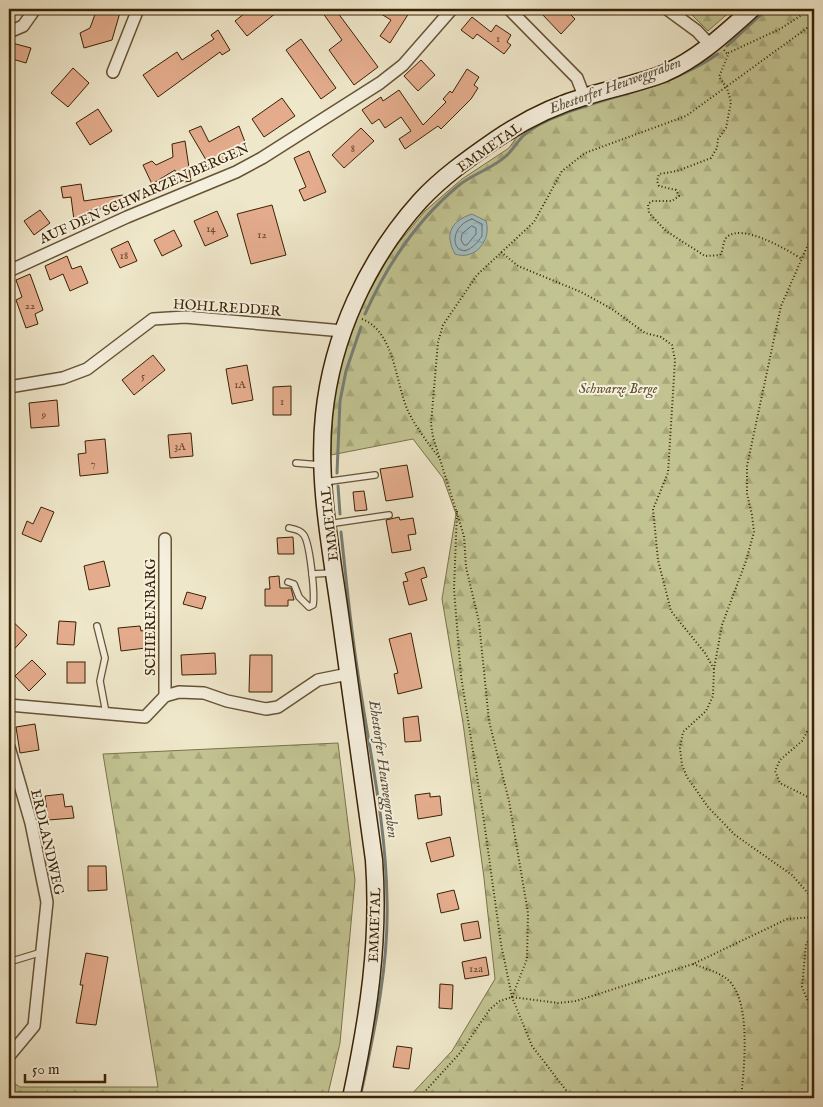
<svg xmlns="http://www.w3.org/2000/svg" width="823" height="1107" font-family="'IM FELL English',serif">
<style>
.forest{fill:url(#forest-firs);stroke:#7d724a}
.water{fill:url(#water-ripples);stroke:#777e76}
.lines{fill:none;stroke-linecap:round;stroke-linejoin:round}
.shore{stroke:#6c6f62;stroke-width:1}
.stream{stroke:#777e76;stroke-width:3}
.building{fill:#e4ac8d;stroke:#392203}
.lane-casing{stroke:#665335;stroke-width:8}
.street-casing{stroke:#665335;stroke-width:14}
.secondary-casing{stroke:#392203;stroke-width:19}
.path{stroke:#392203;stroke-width:2;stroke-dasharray:1 2.5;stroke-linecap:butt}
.lane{stroke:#f5efdd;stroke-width:5.5}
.street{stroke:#f5efdd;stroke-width:11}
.secondary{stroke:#f5efdd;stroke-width:16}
.labels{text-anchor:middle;stroke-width:4;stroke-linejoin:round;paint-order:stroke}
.number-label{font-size:11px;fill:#644426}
.street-label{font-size:14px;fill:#392203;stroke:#f5efdd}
.park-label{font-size:14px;font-style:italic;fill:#62522e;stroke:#f5efdd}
.water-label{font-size:15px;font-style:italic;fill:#58503c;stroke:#f5efdd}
</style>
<defs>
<pattern id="forest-firs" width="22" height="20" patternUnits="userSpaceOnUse" patternTransform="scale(1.25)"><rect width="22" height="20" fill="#c1c391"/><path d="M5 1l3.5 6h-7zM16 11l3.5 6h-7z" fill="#a7a77b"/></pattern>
<pattern id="water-ripples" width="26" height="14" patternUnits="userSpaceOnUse" patternTransform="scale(1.25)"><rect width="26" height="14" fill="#a0bcc2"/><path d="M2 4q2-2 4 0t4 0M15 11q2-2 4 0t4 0" fill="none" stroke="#8ba1a5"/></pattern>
</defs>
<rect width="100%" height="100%" fill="#efe7ca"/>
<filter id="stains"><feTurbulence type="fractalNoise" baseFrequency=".004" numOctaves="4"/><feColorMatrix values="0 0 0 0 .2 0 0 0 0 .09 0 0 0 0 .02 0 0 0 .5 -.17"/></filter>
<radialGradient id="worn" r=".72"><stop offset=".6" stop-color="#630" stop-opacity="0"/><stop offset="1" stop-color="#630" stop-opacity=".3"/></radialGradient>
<g class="forest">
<polygon points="686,9 733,9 708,31"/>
<polygon points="760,9 814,9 814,1098 408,1098 452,1051 495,979 484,878 463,723 442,599 456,514 443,478 413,439 331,455 333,404 341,360 362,305 392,251 425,211 462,179 509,148 521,131 558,112 644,86"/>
<polygon points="338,743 355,880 340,1043 327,1098 9,1098 9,1080 20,1087 158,1087 103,754"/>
</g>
<path class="water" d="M472 214 486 221C492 240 475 261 455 254 444 234 451 221 472 214Z"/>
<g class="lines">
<g class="shore">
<path d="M472 219 482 224V236C457 273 441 229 472 219Z"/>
<polygon points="472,226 476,228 476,234 467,245 464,245 461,240 462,234"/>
</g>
<g class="stream">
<polyline points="727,46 767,9"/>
<path d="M365 314C387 265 416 221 458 186 472 174 492 169 506 156 513 150 517 142 523 136 534 126 549 119 563 114 618 93 668 88 718 54"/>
<polyline points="337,473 340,401 346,371 361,327"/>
<polyline points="338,486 340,514"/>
<path d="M341 532C346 577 350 622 357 667 368 745 386 821 387 900 389 967 374 1033 360 1098"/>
</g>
</g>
<g class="building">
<polygon points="97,9 121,9 112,40 84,48 80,33 90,28"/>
<polygon points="250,9 281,9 247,36 235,21"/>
<polygon points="320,9 335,9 378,67 354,85 329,50 342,40"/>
<polygon points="373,9 402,9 409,13 390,43 380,36 391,20"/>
<polygon points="545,9 565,9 575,19 561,34 541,13"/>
<polygon points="472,17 491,32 496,25 511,35 507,42 511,45 504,54 477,34 473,39 461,30"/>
<polygon points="218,30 230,50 222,55 220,52 158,97 143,75 177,52 182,60 214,39 211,35"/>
<polygon points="301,39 336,88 321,99 286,50"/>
<polygon points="12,43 31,48 26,63 9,58"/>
<polygon points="421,60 435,75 418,91 404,76"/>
<polygon points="73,68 89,83 68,107 51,93"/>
<polygon points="467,69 479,77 474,85 478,88 471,99 441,129 438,126 405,149 399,139 411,131 401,117 385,128 379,119 372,124 362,110 381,97 383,101 399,90 423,125 446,102 443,99 450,91 452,93"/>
<polygon points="282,98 295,116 264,137 252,119"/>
<polygon points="98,109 112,131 90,145 76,123"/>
<polygon points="201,126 209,142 239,126 248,150 209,165 189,131"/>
<polygon points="361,128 374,141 344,168 332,155"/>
<polygon points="185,141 191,181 178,183 175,170 152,184 143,165 152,161 156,165 173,157 172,144"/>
<polygon points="309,151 326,192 304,201 299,190 306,187 294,158"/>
<polygon points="81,184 84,201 123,195 124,205 87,211 88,218 74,220 71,197 63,198 61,187"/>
<polygon points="272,205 286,255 251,264 237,214"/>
<polygon points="40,210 50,223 34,235 24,221"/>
<polygon points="217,211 228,236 205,246 194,221"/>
<polygon points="174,230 182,246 162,256 154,240"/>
<polygon points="128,241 137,261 120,268 111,249"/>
<polygon points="67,256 72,269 81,266 88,283 70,291 63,274 50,280 45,266"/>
<polygon points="30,274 43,310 35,314 38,324 26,328 16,300 22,297 16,280"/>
<polygon points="153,355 165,370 134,395 122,380"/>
<polygon points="247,365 253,400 232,404 226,369"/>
<polygon points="291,386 291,415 273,415 273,387"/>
<polygon points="57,400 59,426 31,428 29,403"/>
<polygon points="191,433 193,456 170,458 168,435"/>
<polygon points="105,439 108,473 80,476 78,454 86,453 85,441"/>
<polygon points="407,465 413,497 386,501 380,469"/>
<polygon points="364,491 367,510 355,511 353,492"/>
<polygon points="41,507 54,512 41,542 22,534 27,521 33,524"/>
<polygon points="399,517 400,520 413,518 416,534 408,535 411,550 392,553 386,520"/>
<polygon points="293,537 294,554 278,554 277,538"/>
<polygon points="104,561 110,586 89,590 84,566"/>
<polygon points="424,567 427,577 421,579 427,600 409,605 403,582 408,581 405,573"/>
<polygon points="279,576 280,588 291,588 294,600 288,600 288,606 265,606 265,589 270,589 269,577"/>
<polygon points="187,592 206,597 202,609 183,604"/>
<polygon points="9,618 27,635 9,655"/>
<polygon points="59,621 76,622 74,645 57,644"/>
<polygon points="140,626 141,631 152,629 154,647 121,651 118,628"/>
<polygon points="411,633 422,688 398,694 394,674 398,673 389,639"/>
<polygon points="215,653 216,674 182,675 181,655"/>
<polygon points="250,655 272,655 272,692 249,692"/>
<polygon points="32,660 46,674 29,691 15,676"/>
<rect x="67" y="662" width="18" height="21"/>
<polygon points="418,716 421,741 405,742 403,718"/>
<polygon points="35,724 39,750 20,753 16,727"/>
<polygon points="430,793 430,797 440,796 442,815 418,819 415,795"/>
<polygon points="63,794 65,807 72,806 74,818 48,820 45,796"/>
<polygon points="450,837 454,856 431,862 426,843"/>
<polygon points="88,866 106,866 107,890 88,891"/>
<polygon points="454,890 459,909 441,913 437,894"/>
<polygon points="478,921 481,938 464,941 461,924"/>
<polygon points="86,953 108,957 96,1025 76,1023 83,985 80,985"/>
<polygon points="486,957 489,975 465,979 462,962"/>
<polygon points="440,984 453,985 452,1009 439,1008"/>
<polygon points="397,1046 412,1048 409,1069 393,1067"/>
</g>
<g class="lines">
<defs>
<g id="lane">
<polyline points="296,463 321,465"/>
<polyline points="324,482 375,475"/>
<polyline points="328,524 389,515"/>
<polyline points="312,574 332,573"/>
<path d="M288 582 294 584 299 597 309 607 313 605C315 594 310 541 303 534 300 530 294 529 289 528"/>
<polyline points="97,626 105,658 100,681 106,713"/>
<polyline points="9,962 42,952"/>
</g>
<g id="street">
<polyline points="509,9 577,78 584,96"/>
<polyline points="667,9 697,31 710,45"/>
<polyline points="9,32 23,26 35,9"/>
<polyline points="113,72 138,9"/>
<polyline points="9,271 127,217 236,172 262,158 380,83 403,65 452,9"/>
<polyline points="9,387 63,378 87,369 153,319 185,317 343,331"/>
<polyline points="165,696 165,539"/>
<polyline points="9,705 145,717 165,696 179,692 204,693 227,701 266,709 278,707 318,680 348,674"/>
<polyline points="9,747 31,823 47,902 34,1026 9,1056"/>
</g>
<path id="secondary" d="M351 1098C368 1018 380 943 374 860 362 778 351 696 340 614 331 550 317 480 324 415 332 337 367 260 420 201 441 178 469 158 495 140 523 121 555 105 587 96 613 88 640 83 665 73 699 58 725 33 752 9"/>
</defs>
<use href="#lane" class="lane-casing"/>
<use href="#street" class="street-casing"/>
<use href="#secondary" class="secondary-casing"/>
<g class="path">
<path d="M724 50 728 55 719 77 727 88 731 102 726 128 718 139 717 148 711 158 677 171 659 174 657 181 659 186 676 190 679 196 672 201H652L648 204 649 213 666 231 705 256 720 255C724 250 722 242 727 237 743 223 787 250 802 259"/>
<polyline points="728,53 780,29 811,9"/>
<polyline points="814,231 781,306 747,466 747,494 752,515 754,532 746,561 722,625 714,669 713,696 706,711 683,732 680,748 682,765 687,777 708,807 735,835 792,875 814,900"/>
<polyline points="501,252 518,266 581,292 612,309 645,333 661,337 672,345 675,360 668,473 653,509 658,560 671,611 705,653 714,669"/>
<path d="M362 319C395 332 395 382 408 411 416 428 429 444 440 459"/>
<polyline points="457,511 454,589 461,676 483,814 501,944 512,997 532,1046 572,1098"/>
<polyline points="814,719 802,741 780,760 775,771 780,783 808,797 814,804"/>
<polyline points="814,933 806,944 802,987 814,1016"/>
<path d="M693 964C706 969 721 972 731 983 751 1007 744 1069 741 1098"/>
<polyline points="512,997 527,959 528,913 509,801 489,721 479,622 466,567 464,536 433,437 431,424 438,342 443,325 477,275 534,222 562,171 585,153 686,116 814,23"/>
<polyline points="419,1098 460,1053 490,1009 500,1001 512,997 558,1003 576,1001 693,964 787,919 814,917"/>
</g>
<use href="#lane" class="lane"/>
<use href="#street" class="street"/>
<use href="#secondary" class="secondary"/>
</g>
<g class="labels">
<g class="number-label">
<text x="498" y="42">1</text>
<text x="353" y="152">8</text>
<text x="211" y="232">14</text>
<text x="262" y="238">12</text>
<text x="124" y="259">18</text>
<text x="30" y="309">22</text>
<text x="143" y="379">5</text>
<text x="240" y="388">1A</text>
<text x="282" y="405">1</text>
<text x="44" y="418">9</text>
<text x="180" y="450">3A</text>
<text x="93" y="467">7</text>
<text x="476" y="972">12a</text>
</g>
<g class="street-label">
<text transform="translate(489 147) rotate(-35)" y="5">EMMETAL</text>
<text transform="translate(144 193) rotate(-24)" y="5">AUF DEN SCHWARZEN BERGEN</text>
<text transform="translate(227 307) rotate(4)" y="5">HOHLREDDER</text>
<text transform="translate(329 524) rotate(-96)" y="5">EMMETAL</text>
<text transform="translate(150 617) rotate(-90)" y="5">SCHIERENBARG</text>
<text transform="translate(48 842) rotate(77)" y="5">ERDLANDWEG</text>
<text transform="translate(374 925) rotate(-88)" y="5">EMMETAL</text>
</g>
<g class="park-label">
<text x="618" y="393">Schwarze Berge</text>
</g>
<g class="water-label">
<text transform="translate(615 85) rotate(-20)" y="5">Ehestorfer Heuweggraben</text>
<text transform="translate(384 769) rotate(82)" y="5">Ehestorfer Heuweggraben</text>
</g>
</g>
<rect width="823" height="1107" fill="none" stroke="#efe7ca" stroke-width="30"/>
<rect x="10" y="10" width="803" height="1087" fill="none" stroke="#392203" stroke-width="2.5"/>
<rect x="15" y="15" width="793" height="1077" fill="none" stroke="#392203"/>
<path d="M25 1074v8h80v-8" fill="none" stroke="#392203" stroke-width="2.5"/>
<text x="32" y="1074" font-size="15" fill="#392203" stroke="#f5efdd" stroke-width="4" paint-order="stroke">50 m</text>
<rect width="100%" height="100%" filter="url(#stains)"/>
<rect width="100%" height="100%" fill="url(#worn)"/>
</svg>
